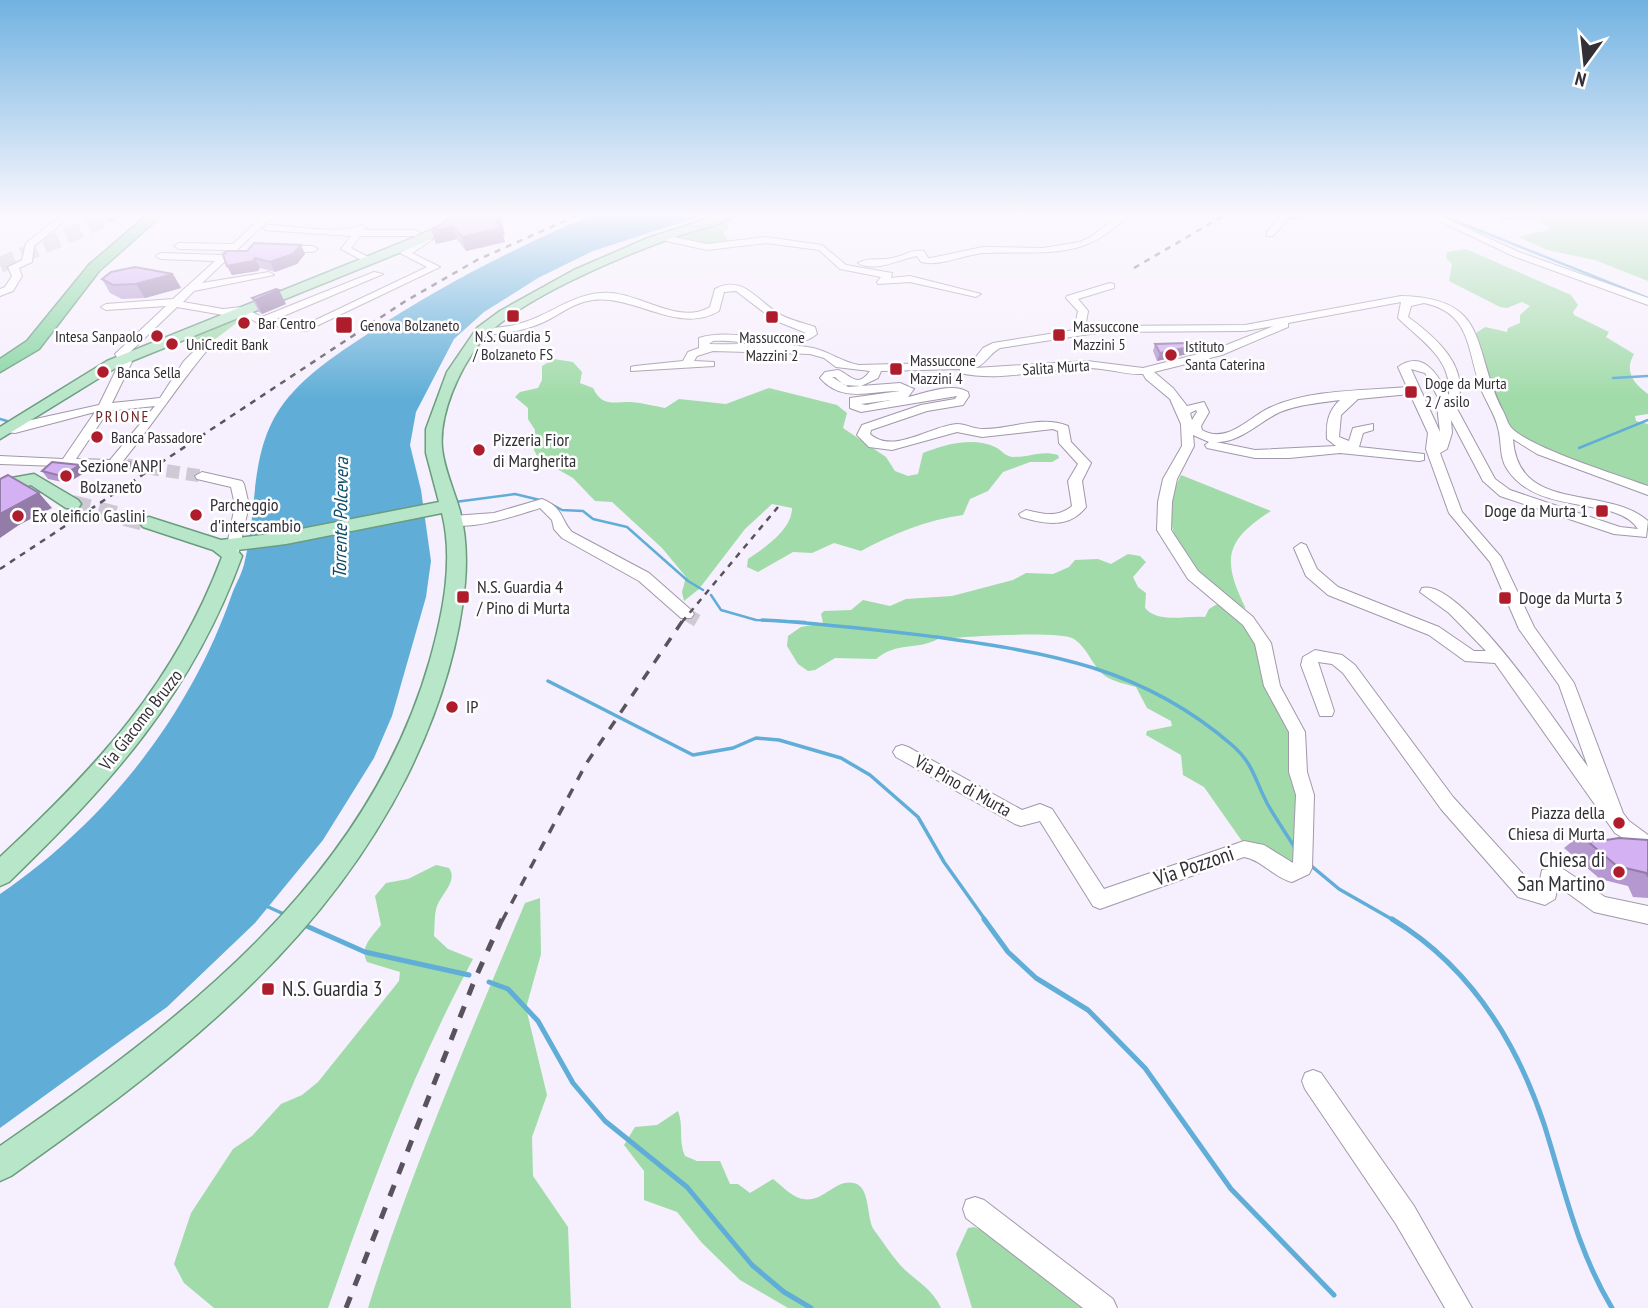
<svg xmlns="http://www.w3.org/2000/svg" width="1648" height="1308" font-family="'PT Sans Narrow',sans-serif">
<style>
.green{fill:#a1dba9}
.water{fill:#60aed7}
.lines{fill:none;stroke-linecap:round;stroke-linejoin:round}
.stream-far2{stroke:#60aed7;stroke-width:2.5}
.stream-far1{stroke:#60aed7;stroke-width:3.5}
.stream{stroke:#60aed7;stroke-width:5}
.minor-tunnel{stroke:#cfc9d5;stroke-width:13;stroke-dasharray:13 7;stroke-linecap:butt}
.major-tunnel{stroke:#cfc9d5;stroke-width:18;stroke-dasharray:18 9;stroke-linecap:butt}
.highway-tunnel{stroke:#cfc9d5;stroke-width:16;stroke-dasharray:16 8;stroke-linecap:butt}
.minor-casing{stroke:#a198a9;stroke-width:2}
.major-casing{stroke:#6a9c7d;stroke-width:3}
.highway-casing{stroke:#6a9c7d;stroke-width:3}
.minor{fill:#fff;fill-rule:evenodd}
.major{fill:#b8e6c8;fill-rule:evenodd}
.highway{fill:#88d6a3;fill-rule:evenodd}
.rail-far2{stroke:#58535c;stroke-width:2.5;stroke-dasharray:6 6;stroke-linecap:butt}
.rail-far1{stroke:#58535c;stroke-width:3.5;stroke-dasharray:10 10;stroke-linecap:butt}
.rail{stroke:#58535c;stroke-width:5;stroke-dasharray:12 12;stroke-linecap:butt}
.wall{fill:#b698d0}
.shaded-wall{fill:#947ca9}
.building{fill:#d4b1f2;stroke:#947ca9;stroke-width:2}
.poi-dot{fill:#af1c2c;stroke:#fff;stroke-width:2.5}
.labels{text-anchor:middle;stroke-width:5;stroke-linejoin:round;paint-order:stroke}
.far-poi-label{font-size:16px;fill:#332f36;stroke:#fff;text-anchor:start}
.far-street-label{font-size:16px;fill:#332f36;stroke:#fff}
.far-neighbourhood-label{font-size:16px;letter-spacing:2px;fill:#6d2728;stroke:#fff}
.poi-label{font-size:18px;fill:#332f36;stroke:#fff;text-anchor:start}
.street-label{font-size:18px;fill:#332f36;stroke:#fff}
.water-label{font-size:19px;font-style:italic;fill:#0b4c68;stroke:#fff}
.near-poi-label{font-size:21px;fill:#332f36;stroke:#fff;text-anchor:end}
.near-street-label{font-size:21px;fill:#332f36;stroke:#fff}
</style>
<rect width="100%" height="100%" fill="#f6effd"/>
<g class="green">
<polygon points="1531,215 1648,215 1648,281 1595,260 1547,250 1518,237 1551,229"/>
<polygon points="725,220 729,228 723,233 730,243 716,246 669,236"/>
<path d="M1466 249 1571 295 1578 305 1573 312 1574 315 1609 332 1606 337 1634 354C1624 371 1633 383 1648 394V414L1635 416 1636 421 1648 424V489C1614 476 1527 453 1509 424 1491 396 1487 364 1476 333L1485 327 1507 332 1508 328 1520 323V315L1530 306 1522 302 1507 308 1500 307 1449 281 1452 264 1446 258 1447 252Z"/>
<polygon points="237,317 242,319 202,349 186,338"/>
<path d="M554 359 573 362 582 372 580 383 593 388C602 407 613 402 631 402 643 403 654 406 665 408L679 399 726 404 769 388 837 405 847 413 843 428 886 457 895 471 908 476 918 474 923 453C942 445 974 436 995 447 1002 450 1005 457 1014 457 1030 457 1042 450 1058 455L1059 458 1052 462H1030L1003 472 988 491 970 499 963 515C927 520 892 534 861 551L834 543 812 553 793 552 758 572 747 567 748 559C764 548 792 530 792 508L772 504 745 529 699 589 684 601 682 592 686 577 662 548 612 502 595 501 573 478 538 458 534 450 535 430 528 419V408L515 397 520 392 538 388 542 380V366Z"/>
<path d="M1181 475 1271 511C1224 541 1222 560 1246 609 1196 580 1150 536 1181 475Z"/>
<path d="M1128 554 1140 556 1146 562 1133 577 1138 587 1146 593 1145 608C1159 624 1186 615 1205 617L1209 609 1219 603 1253 631 1291 733 1299 792 1294 866 1244 844 1204 787 1183 775 1181 755 1146 735 1147 731 1172 726 1171 721 1147 708 1136 687C1126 684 1114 682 1105 676 1092 666 1088 648 1074 639 1059 630 961 637 938 639 915 651 898 641 876 659L835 658 815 670 808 671 798 664 787 646 788 636 801 627 823 623 821 614 824 611 851 610 863 600 890 606 906 599 952 596 1013 580 1026 573 1053 574 1069 567 1075 560 1098 559 1111 564Z"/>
<path d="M436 865 449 868C458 881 442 893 437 906 434 914 435 926 434 936L448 949 473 959C412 1073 371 1186 328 1308H214L184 1283 174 1264 191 1213 233 1149 252 1136 281 1104 302 1095 318 1082 399 981 400 972 367 962C359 947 372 937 381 925L375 896 386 883 408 879Z"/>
<path d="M540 898 541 954 526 1008 547 1095 532 1137 533 1176 568 1227 571 1308H368C411 1170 469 1037 525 903Z"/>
<path d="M678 1111C684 1126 678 1141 685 1156L697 1161H720L730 1184H738L750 1193 773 1179C781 1185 790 1195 799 1198 822 1206 834 1178 854 1183 871 1187 866 1218 874 1230 884 1243 893 1258 904 1269 918 1282 933 1290 941 1308H788L740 1280 702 1243 677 1212 644 1200V1171L624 1145 635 1127 657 1125Z"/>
<polygon points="974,1227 986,1232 1085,1308 972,1308 956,1254 968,1228"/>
</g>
<path class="water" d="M592 215H704L593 251 538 278 484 312 454 339 416 412 410 445 421 490 431 561 426 597 392 716 374 758 323 840 255 923 167 1007 0 1128V894C106 822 190 715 232 594 236 583 243 572 245 560 258 509 249 453 281 407 303 376 337 354 369 333 440 286 514 248 592 215Z"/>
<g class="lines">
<g class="stream-far2">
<polyline points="1441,215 1648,298"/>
<polyline points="1502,218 1565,215"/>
<polyline points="1286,219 1311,215"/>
<polyline points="1613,378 1648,376"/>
<polyline points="0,419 7,421"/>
<polyline points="1579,448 1648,420"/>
<polyline points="455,502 515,494 544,501"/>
<polyline points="551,504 562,510 583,511 593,519 627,527 688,581 703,590"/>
<polyline points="711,595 721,610 756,620 805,622"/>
</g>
<g class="stream-far1">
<path d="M762 620C821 623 878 630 937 637 1049 653 1142 667 1232 745 1253 763 1255 780 1267 803 1275 818 1286 833 1295 848"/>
<polyline points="548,681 693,755 733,748 756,738 779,740 841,758 870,775 918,817 944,862 986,921"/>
<polyline points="1309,864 1339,889 1395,921"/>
<polyline points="264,905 286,915"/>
</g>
<g class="stream">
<polyline points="984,919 1008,952 1036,978 1088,1010 1145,1068 1231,1189 1334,1295"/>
<path d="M1392 919C1468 965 1516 1040 1544 1124 1564 1187 1577 1250 1612 1308"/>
<polyline points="302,924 365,952 469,975"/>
<polyline points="489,982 508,989 538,1021 573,1083 605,1121 687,1187 752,1265 784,1292 811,1308"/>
</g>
<g class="minor-tunnel">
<polyline points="127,465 202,476"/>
<polyline points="686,614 698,621"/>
</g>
<polyline class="major-tunnel" points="72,504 149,523"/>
<polyline class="highway-tunnel" points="0,265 112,216"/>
<defs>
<g id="minor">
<polygon points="62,215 72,215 34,246 32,262 19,268 22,276 13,291 0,296 0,289 5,287 12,276 8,267 22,260 26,243"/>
<path d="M226 215H274L202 283 269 272 274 275 194 291 183 302 223 309 242 307 262 317 374 272 383 274 274 320 305 325 427 267 400 253 421 240V236H427L432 240 412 253 440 267 306 331 258 323 240 313 223 315 177 307 127 355 132 362 112 403 160 398 184 361 198 347 208 349C178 385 153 424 123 461L130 462V468L70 467 65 469 59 466 0 464V456L63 459 95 412 15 433 4 432 2 429 4 426 99 405 120 362 115 354 166 306 106 310 101 307 106 304 173 299 215 261 161 259 156 256 161 253 221 255 227 250 179 249 174 246 179 243 233 244 261 218H231ZM155 406 110 460 76 459 108 411Z"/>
<polygon points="333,215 432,215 427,218 338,218"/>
<polygon points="514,215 532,215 481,226 476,223"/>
<path d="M1118 215H1128C1082 263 1044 250 985 253 964 254 942 267 921 262L917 256C900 259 876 273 858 263 868 257 880 261 892 258 904 256 911 249 924 251L928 258H931L983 247 1043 248 1080 242 1091 237Z"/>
<polygon points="1282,215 1291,215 1273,236 1267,236 1267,232"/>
<polygon points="1427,215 1438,215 1519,252 1648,298 1648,305 1513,256"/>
<path d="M268 225C292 226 344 235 361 225L366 228 364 230H415L420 233 415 236H360L351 248 370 258V262L367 263 341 249 351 236 265 230 263 228Z"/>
<polygon points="660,234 707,244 766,237 822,245 846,265 892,273 891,278 910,276 981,294 976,297 910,282 878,284 877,282 881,277 840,269 819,250 766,243 707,250 657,239 657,235"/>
<polygon points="284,246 313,246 318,249 313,252 281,251 279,249"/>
<path d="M1110 283 1114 284V288L1078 299 1088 311 1085 328 1103 326 1245 325 1401 296C1492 298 1471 349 1503 411 1506 416 1507 422 1510 426 1524 446 1621 476 1648 486V495L1537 454 1513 439C1518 515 1606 484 1648 521L1646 537 1614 534 1500 496 1483 481 1451 420 1452 433 1447 449 1440 453 1462 512 1501 557 1534 627 1574 683 1623 813 1629 821 1648 835V854L1615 833 1495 663 1465 661 1429 635 1328 595 1306 576 1294 548 1301 543 1306 545 1317 569 1338 587 1439 627 1474 651H1486L1449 613 1420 592 1422 588C1461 577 1565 735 1588 767L1559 685 1519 629 1490 562 1449 513 1426 449 1428 433 1410 394 1358 399 1341 415 1339 437 1349 441 1353 428 1373 424V430L1363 433 1359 447 1424 454V460L1419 461 1340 453 1289 458H1255L1207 448 1205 445 1209 442 1193 435 1194 446 1177 479 1172 502 1171 530 1198 571 1253 617 1271 643 1280 686 1305 732 1307 772 1314 795 1312 868 1309 874 1292 882C1274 878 1262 860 1244 857L1100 909 1093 906 1040 821 1021 826 1015 824 896 757 893 752 896 747 902 745 908 747 1022 810 1040 804 1052 809 1104 889 1244 841 1264 845 1293 863 1296 795 1289 772V732L1264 686 1255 644 1243 625 1188 579 1157 530 1158 502 1163 479 1182 446 1181 424 1170 399 1146 379 1143 374C1124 375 1105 367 1084 368 1043 369 1001 382 960 373V369L881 371 878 378 861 386 844 385 835 377H832L848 387 900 383 914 389 908 397C925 393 953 382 968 392L969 396 963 405 927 411 871 430 870 434C893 455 930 426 957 424 965 424 974 429 983 429 1011 429 1042 415 1068 426L1071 442 1091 463 1082 481 1086 507C1069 529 1044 524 1021 517L1019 514 1026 510C1043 514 1058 518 1072 506L1068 481 1078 464 1059 443 1058 431 1053 429 982 437 957 432 892 450 869 447 857 435 862 425 921 405 955 399 957 396 861 412 850 408V398L900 391C871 390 843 404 820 378L825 372 838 370C851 375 857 389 870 371L836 367 824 358 810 354 713 351 697 356 694 361 714 362V366L631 371V367L635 366 683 361 688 352 699 348V338C734 327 773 347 806 333L774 320 736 291 724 292 719 311C678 335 636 295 593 300 574 302 561 314 544 322 529 329 513 332 497 334 489 334 483 335 477 331L482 328C496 328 511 327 525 322 555 312 577 291 611 293 643 295 679 325 710 307L715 289C744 273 760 305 783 316 793 321 804 323 815 327L817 334C794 354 742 339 713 341L709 344C741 345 783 342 813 348 830 352 842 362 859 365L972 362 983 348 993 343 1074 330 1078 311 1066 298 1067 296ZM1401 302 1398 318C1421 341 1452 358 1449 395 1438 376 1424 349 1398 367L1407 387C1363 391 1310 389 1269 408 1247 419 1227 444 1202 430L1201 426 1209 412 1204 402 1187 406 1173 388 1154 372 1222 355 1288 327V323ZM1424 303C1472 313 1467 351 1481 389 1486 402 1495 414 1498 428 1502 442 1499 457 1507 469 1538 517 1617 495 1638 529L1620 527 1510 490 1495 479 1456 407C1472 369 1437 338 1408 317L1411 306ZM1274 326 1214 350 1143 368 1087 361 975 368C985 365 990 353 1000 348L1103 332 1245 331ZM1411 369 1425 373 1441 403 1437 406 1440 432ZM891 400 866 405 861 404ZM1340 400C1328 411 1326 423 1327 439L1336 446 1255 450 1216 442C1240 443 1259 422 1280 412 1300 404 1319 403 1340 400ZM1196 410 1197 412 1192 420 1190 413Z"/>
<polygon points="202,472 242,481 244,484 249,505 237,559 227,559 225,556 235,505 231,487 197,479 195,476"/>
<path d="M542 499C564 508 560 519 572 532L649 573 691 610 694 614 691 618H681L639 581 562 538 554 529 552 520 540 508C521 514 460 535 446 521L453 516 494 513Z"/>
<polygon points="1315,650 1342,655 1355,665 1453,797 1531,883 1539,885 1542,870 1560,867 1605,897 1648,906 1648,924 1594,912 1558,886 1555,899 1545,905 1518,897 1441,809 1343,673 1332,664 1318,662 1334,711 1332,716 1320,716 1301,665 1303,657"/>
<polygon points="1313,1070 1321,1073 1414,1206 1472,1308 1445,1308 1396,1224 1305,1089 1302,1081 1305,1073"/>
<polygon points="975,1197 984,1200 1113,1299 1117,1308 1083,1308 966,1218 963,1209 966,1200"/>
</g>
<g id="major">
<polygon points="463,215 478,215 421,244 117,367 0,439 0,427 107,361 413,238"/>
<path d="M719 215H736C720 226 694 230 675 237 624 255 510 302 479 344 459 370 439 414 442 448 444 469 454 490 460 511 466 534 467 559 465 583 459 650 436 718 406 778 317 953 168 1065 11 1176L0 1181V1146C181 1021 367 881 430 660 443 613 454 561 442 513L286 544 237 550 242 556C192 694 112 782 9 882L0 886V857C98 766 174 684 222 557L213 550 143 527 140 523 143 519 149 517 221 540 286 532 439 502 426 453V429L447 372 477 328 500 311 574 270 648 238Z"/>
<polygon points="34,474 78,500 81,504 78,508 66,508 31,485 0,492 0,480"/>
</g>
<g id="highway">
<polygon points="106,215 122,215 112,220 107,219"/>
<polygon points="147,215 162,215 99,271 39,349 0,372 0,359 27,341 89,265"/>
</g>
</defs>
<use href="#minor" class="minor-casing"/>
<use href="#major" class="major-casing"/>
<use href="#highway" class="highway-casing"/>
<use href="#minor" class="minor"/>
<use href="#major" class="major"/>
<use href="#highway" class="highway"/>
<g class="rail-far2">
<polyline points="1134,268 1225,215"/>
<polyline points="0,569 404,302 477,260 578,215"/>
<polyline points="682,622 778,507"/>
</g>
<polyline class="rail-far1" points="502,921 586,764 683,620"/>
<polyline class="rail" points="346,1308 475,979 502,919"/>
</g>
<g class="wall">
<polygon points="481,216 501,221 505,235 503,235 505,242 466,251 457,239 436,244 432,231"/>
<polygon points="301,245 305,254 297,264 275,272 260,268 258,271 232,275 227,266 247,251"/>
<polygon points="173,274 181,288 145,298 122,299 110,293 102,279"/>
<polygon points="252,298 286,304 262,314 259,312"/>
<polygon points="1155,344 1187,354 1157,361 1153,351"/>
<polygon points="80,465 86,472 67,483 48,479 42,471"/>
<polygon points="1580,835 1600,841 1648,840 1648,898 1633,897 1628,886 1600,879 1564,848"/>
</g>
<g class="shaded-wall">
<polygon points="501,221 505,235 503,235 505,242 466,251 462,237 496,222"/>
<polygon points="453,226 457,239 436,244 432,231"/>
<polygon points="301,245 305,254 297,264 275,272 270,262"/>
<polygon points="255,258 260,268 258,271 232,275 227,266"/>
<polygon points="173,274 181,288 145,298 136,284"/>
<polygon points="279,290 286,304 262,314 255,300"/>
<polygon points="1189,347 1187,354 1157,361 1160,353"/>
<polygon points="80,465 86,472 67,483 61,476"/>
<polygon points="39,493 52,508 19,525 0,538 0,514"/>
</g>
<g class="building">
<polygon points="470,215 480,215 481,216 496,215 501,221 496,222 501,228 462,237 453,226 432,231 451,217"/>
<polygon points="254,243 301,245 293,254 270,262 255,258 253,261 227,266 223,255 227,251 247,251"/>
<polygon points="135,267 173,274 136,284 113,285 102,279 111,272"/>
<polygon points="276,289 279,290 255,300 252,298"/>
<polygon points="1187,343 1189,347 1160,353 1155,344"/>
<polygon points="52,462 80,465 61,476 42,471"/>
<polygon points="8,475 39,493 0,514 0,479"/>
<polygon points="1592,832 1600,841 1619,838 1648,840 1648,876 1646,873 1617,866 1580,835"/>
</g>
<linearGradient id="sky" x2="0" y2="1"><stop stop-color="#71b2e1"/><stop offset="0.54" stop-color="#fbf8fe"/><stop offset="1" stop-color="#fbf8fe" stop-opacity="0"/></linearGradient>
<rect width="1648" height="398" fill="url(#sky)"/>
<g class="poi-dot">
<rect x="506" y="309" width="14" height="14" rx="3.5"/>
<rect x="765" y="310" width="14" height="14" rx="3.5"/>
<circle cx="244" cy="323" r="7"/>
<rect x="335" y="316" width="18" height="18" rx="3.5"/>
<rect x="1052" y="328" width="14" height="14" rx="3.5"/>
<circle cx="157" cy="336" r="7"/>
<circle cx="172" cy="344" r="7"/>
<circle cx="1171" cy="355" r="7"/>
<rect x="889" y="362" width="14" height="14" rx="3.5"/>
<circle cx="103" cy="372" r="7"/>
<rect x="1404" y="385" width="14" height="14" rx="3.5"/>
<circle cx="97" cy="437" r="7"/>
<circle cx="479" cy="450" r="7"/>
<circle cx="66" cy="476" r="7"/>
<rect x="1595" y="504" width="14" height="14" rx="3.5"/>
<circle cx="196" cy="515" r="7"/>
<circle cx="18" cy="516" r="7"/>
<rect x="456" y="590" width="14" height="14" rx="3.5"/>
<rect x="1498" y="591" width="14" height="14" rx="3.5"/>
<circle cx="452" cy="707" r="7"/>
<circle cx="1619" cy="823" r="7"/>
<circle cx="1619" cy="872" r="7"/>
<rect x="261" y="982" width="14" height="14" rx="3.5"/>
</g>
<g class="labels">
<g class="far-poi-label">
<text x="258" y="329">Bar Centro</text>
<text x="360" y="331">Genova Bolzaneto</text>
<text x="1073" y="332">Massuccone<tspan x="1073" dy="18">Mazzini 5</tspan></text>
<text x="143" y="342" text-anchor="end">Intesa Sanpaolo</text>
<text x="513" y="342" text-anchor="middle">N.S. Guardia 5<tspan x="513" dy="18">/ Bolzaneto FS</tspan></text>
<text x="772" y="343" text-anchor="middle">Massuccone<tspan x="772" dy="18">Mazzini 2</tspan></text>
<text x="186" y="350">UniCredit Bank</text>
<text x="1185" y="352">Istituto<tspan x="1185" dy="18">Santa Caterina</tspan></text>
<text x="910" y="366">Massuccone<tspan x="910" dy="18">Mazzini 4</tspan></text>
<text x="117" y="378">Banca Sella</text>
<text x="1425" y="389">Doge da Murta<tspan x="1425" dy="18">2 / asilo</tspan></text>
<text x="111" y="443">Banca Passadore</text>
</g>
<g class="far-street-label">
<text transform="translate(1056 367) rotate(-4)" y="6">Salita Murta</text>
</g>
<g class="far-neighbourhood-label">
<text x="123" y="422">PRIONE</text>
</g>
<g class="poi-label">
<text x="493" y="446">Pizzeria Fior<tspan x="493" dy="21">di Margherita</tspan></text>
<text x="80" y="472">Sezione ANPI<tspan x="80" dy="21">Bolzaneto</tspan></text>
<text x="210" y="511">Parcheggio<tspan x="210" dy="21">d'interscambio</tspan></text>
<text x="1588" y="517" text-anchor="end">Doge da Murta 1</text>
<text x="32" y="522">Ex oleificio Gaslini</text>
<text x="477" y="593">N.S. Guardia 4<tspan x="477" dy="21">/ Pino di Murta</tspan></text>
<text x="1519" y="604">Doge da Murta 3</text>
<text x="466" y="713">IP</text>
<text x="1605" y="819" text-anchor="end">Piazza della<tspan x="1605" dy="21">Chiesa di Murta</tspan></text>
</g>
<g class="street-label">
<text transform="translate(141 720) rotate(-52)" y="6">Via Giacomo Bruzzo</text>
<text transform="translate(963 786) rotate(29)" y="6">Via Pino di Murta</text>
</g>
<g class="water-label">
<text transform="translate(340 518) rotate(-89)" y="7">Torrente Polcevera</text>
</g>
<g class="near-poi-label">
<text x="1605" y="867">Chiesa di<tspan x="1605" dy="24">San Martino</tspan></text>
<text x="282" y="996" text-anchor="start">N.S. Guardia 3</text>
</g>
<g class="near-street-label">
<text transform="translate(1194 866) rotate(-19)" y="7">Via Pozzoni</text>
</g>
</g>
<g transform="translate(1585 63) rotate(195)" stroke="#ffffff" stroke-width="5" paint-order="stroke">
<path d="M0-5L12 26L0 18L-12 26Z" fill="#332f36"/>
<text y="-10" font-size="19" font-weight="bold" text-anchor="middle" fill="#332f36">N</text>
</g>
</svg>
